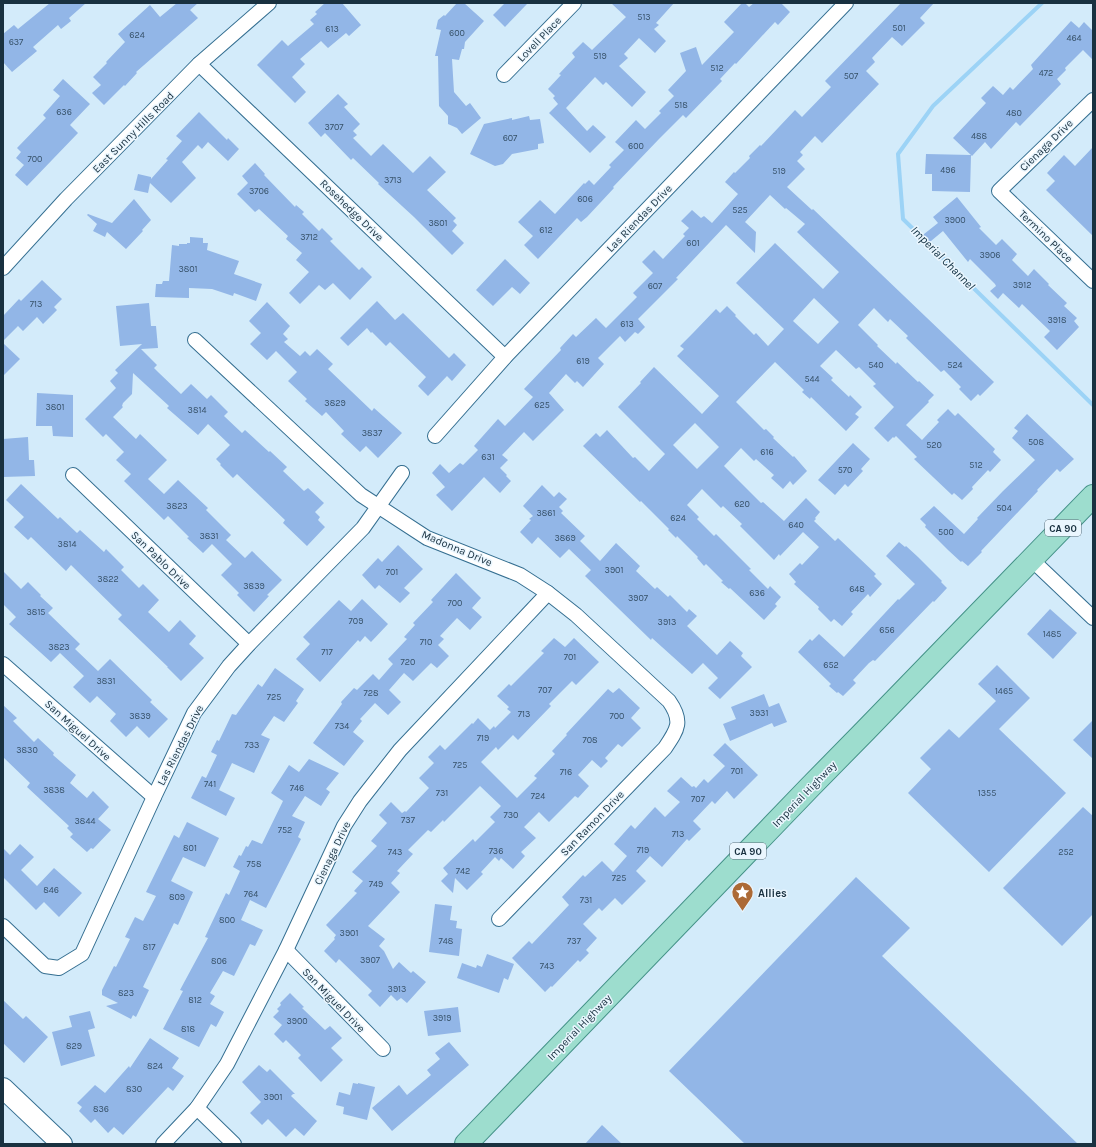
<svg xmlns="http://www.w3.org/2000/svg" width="1096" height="1147" font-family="Karla,sans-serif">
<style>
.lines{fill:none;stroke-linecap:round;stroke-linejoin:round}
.stream{stroke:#9cd3f6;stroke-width:4}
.building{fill:#92b6e7;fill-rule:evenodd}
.street-casing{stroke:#356f91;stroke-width:16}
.secondary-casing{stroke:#356f91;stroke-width:22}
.primary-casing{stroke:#449288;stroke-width:24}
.street{stroke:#fff;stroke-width:14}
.secondary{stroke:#fff;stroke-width:20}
.primary{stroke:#9dddce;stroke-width:22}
.labels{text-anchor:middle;stroke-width:3;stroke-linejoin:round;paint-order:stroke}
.number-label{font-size:9px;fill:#37526a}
.shield{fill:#eaf6fe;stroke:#586c79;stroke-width:1}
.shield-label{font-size:10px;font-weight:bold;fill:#193140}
.street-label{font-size:11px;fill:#193140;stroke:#eaf6fe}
.poi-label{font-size:11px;font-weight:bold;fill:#193140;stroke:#eaf6fe;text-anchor:start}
.water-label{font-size:12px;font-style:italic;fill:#0f2f41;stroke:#eaf6fe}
</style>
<rect width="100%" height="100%" fill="#d3ebfa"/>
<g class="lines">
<polyline class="stream" points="1042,3 933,106 898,154 903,219 1093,405"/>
</g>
<g class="building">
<polygon points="50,3 86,3 69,18 71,21 61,29 58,25 33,47 37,51 12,72 3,62 3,34 14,25 18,29"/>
<polygon points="177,3 198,3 190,10 198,18 136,72 137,73 125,86 124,85 104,105 92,93 101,85 93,77 107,63 106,62 125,42 118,34 150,5 160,17"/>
<polygon points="325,3 342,3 361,25 349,36 346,33 328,48 321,41 300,59 305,64 292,77 306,92 295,103 257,65 282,40 288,46 314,24 310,20 317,14 315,12"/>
<polygon points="457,3 464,3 484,21 465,42 464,49 462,49 459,60 452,59 454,92 466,106 470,103 481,118 462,134 457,128 448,124 448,116 439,106 438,56 435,56 441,30 436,29 438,20 444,15 445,16"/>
<polygon points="505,3 528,3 505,27 493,15"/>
<polygon points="611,3 674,3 656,23 659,25 654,29 666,41 655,53 639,38 624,54 628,58 619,66 646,92 632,107 606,82 603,85 595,77 566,108 587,131 593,125 606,137 590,153 549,113 558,104 553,98 555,96 548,89 561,75 559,74 575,57 572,53 583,42 592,50 626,17"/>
<polygon points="742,3 745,3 749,7 754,3 781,3 790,12 778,25 775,22 736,64 735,63 720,79 722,81 686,118 683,115 659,139 613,187 614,188 587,217 581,222 577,218 538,259 524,245 533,236 518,222 540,200 555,214 584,183 585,184 589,180 594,185 611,167 609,165 624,150 615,142 636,120 645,129 661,113 659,111 674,96 668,90 686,71 680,53 696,47 702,65 734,32 724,22"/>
<path d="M901 3H934L920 18 925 23 902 46 892 37 872 58 875 62 866 71 879 84 822 143 815 136 800 152 803 155 797 161 805 169 787 187 812 210 813 209 994 382 980 396 978 394 971 401 959 389 961 387 944 370 941 372 906 338 908 336 890 319 888 322 874 308 858 325 878 345 877 346 896 364 897 362 918 382 919 381 934 395 928 401 929 402 906 425 922 440 939 422 937 420 948 409 955 416 958 413 995 449 993 452 1001 460 990 472 988 470 972 487 973 489 962 500 954 493 952 495 914 459 917 457 896 436 894 438 893 437 888 442 874 428 894 407 873 386 876 384 859 367 856 369 836 350 820 366 833 378 831 380 849 397 850 395 862 407 855 414 859 417 846 431 811 397 810 399 802 392 804 390 775 362 736 402 764 430 766 429 774 437 773 438 793 457 794 456 807 471 793 485 790 481 783 489 771 478 774 475 756 459 754 461 741 448 724 466 761 503 763 502 784 521 806 498 820 512 815 518 816 519 814 521 835 541 838 538 876 574 874 576 882 584 870 597 868 594 851 612 853 614 842 626 834 619 831 622 818 609 819 607 794 584 796 582 789 574 800 563 802 565 819 547 803 532 780 556 779 554 774 560 740 526 742 524 723 506 721 508 702 489 687 505 699 517 697 519 714 536 716 534 751 569 749 570 768 589 770 586 781 597 775 604 777 606 764 620 730 588 729 589 721 582 723 581 706 564 704 566 697 558 698 557 677 536 676 538 668 530 669 529 641 501 640 502 583 446 596 433 600 437 607 430 633 458 635 457 649 471 665 454 618 407 641 383 640 382 654 367 702 414 719 396 677 356 684 349 680 346 693 333 716 309 720 313 727 306 736 315 735 316 754 335 756 333 768 346 784 329 736 283 775 243 823 289 839 272 797 232 805 224 786 208 785 209 770 195 745 222 756 232 755 253 726 225 676 278 678 279 638 319 645 327 638 334 635 332 625 342 620 336 598 358 604 364 583 387 577 381 575 383 566 374 549 393 564 410 533 441 524 432 502 455 508 460 500 468 507 475 506 476 511 481 500 493 484 477 452 511 436 495 445 487 432 473 440 464 449 473 460 463 463 465 478 450 474 446 498 419 505 426 533 397 524 389 561 350 560 348 573 334 576 337 596 318 606 328 637 297 633 293 653 273 642 262 654 250 663 259 685 236 683 234 689 228 681 221 692 210 701 218 704 216 712 223 738 194 725 182 734 172 735 173 750 158 749 156 760 145 761 146 795 110 802 117 831 87 825 81ZM814 298 839 322 818 344 793 321ZM695 423 719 447 697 469 673 445Z"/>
<polygon points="1071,21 1079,28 1084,22 1093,31 1093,60 1083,50 1065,68 1066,70 1057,79 1061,84 1020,126 1016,122 991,149 985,142 972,156 953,138 986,103 981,98 993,86 1003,95 1010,87 1013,90 1033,69 1031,65"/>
<polygon points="63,79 90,104 70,125 78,133 27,186 15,175 24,165 16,158 21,152 17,148 46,118 43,115 60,96 53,90"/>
<polygon points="338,94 348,104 344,107 360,124 353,131 357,135 353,138 371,156 383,144 413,173 430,156 446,172 427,190 456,218 453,221 457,225 452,231 464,243 452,255 414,217 378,184 379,183 353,158 351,160 325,133 321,137 308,123"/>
<polygon points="199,112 227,140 228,138 239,149 228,161 208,142 202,149 198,145 182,162 196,178 171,203 150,183 148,193 134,190 138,174 151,177 151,179 168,160 166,159 182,141 176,136"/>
<polygon points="529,116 530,120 540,119 544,143 538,144 538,149 512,154 503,164 495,166 470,154 484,124 512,118 512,120"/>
<polygon points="1093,147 1093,236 1046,190 1055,181 1047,173 1064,155 1075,166"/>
<polygon points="926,154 971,155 970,192 932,191 932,174 925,174"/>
<polygon points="255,163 265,174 264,175 295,207 296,205 304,212 302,214 319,231 322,228 333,239 330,241 359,270 362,267 372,277 350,300 333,283 325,290 319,285 300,304 289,293 309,272 296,260 302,253 286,239 288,236 259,209 255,212 237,194 248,183 242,176"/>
<polygon points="957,197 981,227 979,228 996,245 1002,239 1017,254 1012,260 1028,276 1034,269 1049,284 1048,285 1067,303 1064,306 1077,318 1074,321 1079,327 1057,350 1044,337 1050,331 1022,304 1019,308 1003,293 998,299 990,291 996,286 995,284 970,259 968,262 943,231 925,246 919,238 938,223 933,217"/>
<polygon points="134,199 151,220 142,230 143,231 126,249 107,232 105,237 93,231 97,224 87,215 88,214 112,223"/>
<polygon points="190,237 203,238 203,243 208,243 207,250 239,261 234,274 262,284 256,301 234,293 233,296 212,289 189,288 189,298 155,297 156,284 162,284 163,281 169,281 172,245 179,246 179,244 187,244 187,243 190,243"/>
<polygon points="505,259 530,283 520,294 512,287 493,306 476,290"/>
<polygon points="42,280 62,299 54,307 57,310 43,324 37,317 23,331 18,326 3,341 3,316 19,299 21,301"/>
<polygon points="377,301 395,320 403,313 449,358 454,353 466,365 452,381 447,376 428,396 418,386 426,377 390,342 386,346 372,332 371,333 367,328 348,346 340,338"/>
<polygon points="267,302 290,326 283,334 288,339 284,342 300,356 305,351 310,356 317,349 333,364 328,369 372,411 374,408 402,433 378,458 366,446 360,452 341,434 344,431 326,412 322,416 305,401 307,399 288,381 297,372 276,351 267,360 250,344 261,333 249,321"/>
<polygon points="149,303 151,326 156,326 158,348 141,349 157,365 154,368 158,372 181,394 191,384 207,399 211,395 228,412 224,416 242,433 245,430 269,452 270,451 287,467 283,471 304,491 308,488 324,503 315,512 320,517 318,520 325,527 307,546 283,523 285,520 237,474 233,478 220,465 221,464 216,459 230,445 208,424 198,435 167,408 169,406 133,373 132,394 123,403 122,406 123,407 113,417 136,439 140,434 167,460 148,479 164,494 178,480 208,508 206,510 231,535 226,540 245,558 252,551 282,580 267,595 269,596 254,612 237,595 239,593 221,575 232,564 212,544 203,553 187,538 189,537 168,516 164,520 124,481 131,474 116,460 124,452 106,434 103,437 85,419 116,388 110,381 118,373 115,370 142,344 120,346 116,306"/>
<polygon points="3,343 20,359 3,376"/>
<polygon points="37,393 73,395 73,437 53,436 52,426 36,426"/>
<polygon points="1027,414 1074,459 1060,472 1057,469 1037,490 1038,491 981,551 982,552 968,566 962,561 961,562 948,550 925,527 926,525 920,519 934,506 964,534 978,519 977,518 1003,491 1035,460 1012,438 1018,431 1014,428"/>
<polygon points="28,437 29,460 34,460 35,476 3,477 3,439"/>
<polygon points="853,443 870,459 861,469 863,471 848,487 845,484 835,495 818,480"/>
<polygon points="21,484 58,519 60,517 77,533 80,530 104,552 106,549 124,567 121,570 139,588 143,584 159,600 148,612 169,632 180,620 196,636 189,644 204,658 181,681 167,667 168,667 118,619 122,615 71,565 66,571 31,537 28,540 14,527 24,517 6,500"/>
<polygon points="542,485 554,497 559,492 567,499 559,507 563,511 561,513 585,536 580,541 600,561 616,543 640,566 636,571 655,589 657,587 668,597 670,595 687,612 689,609 697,616 687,626 717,655 730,641 743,653 741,656 752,667 720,699 708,688 718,678 703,663 692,674 652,638 651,640 585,576 591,570 569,549 560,558 538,537 532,544 520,532 531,520 529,519 533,516 523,506"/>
<polygon points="899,542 905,547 906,546 918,557 942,581 941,582 947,588 934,602 933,601 875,661 873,660 869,663 853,680 856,683 843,696 838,692 837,693 829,686 831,684 798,652 810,639 812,641 819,634 844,657 898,599 899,600 915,584 886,556"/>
<polygon points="398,545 423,569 404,588 410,593 400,603 379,585 375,589 362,575 378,558 382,562"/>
<polygon points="3,571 21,589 28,582 41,595 40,596 53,608 48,613 80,644 75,649 98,671 110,659 152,700 150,702 168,719 149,738 137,726 126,737 110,721 116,714 97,696 90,703 73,687 84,676 60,653 51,662 9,624 16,617 3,604"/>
<polygon points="456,573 481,598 472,608 482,617 470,630 457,618 440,636 444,639 438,645 449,656 437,668 431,663 413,681 404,673 389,690 401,702 388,715 375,703 360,719 362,721 353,732 364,741 344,766 313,743 342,704 341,702 354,688 357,690 373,674 379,680 393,664 388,659 407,639 404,637 415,625 413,623 433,602 431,600"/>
<polygon points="362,599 388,624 371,642 365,636 360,642 358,640 320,682 296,659 310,644 303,637 339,600 351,611"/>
<polygon points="1050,609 1077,633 1053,659 1027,634"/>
<polygon points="554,638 565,647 574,638 599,662 576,685 572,681 549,704 551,706 518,740 513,735 498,750 496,747 481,762 517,798 537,778 534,776 555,754 552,751 567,735 566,734 608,689 613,693 619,688 640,708 631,718 641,728 622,747 618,744 605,758 608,761 601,768 592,760 578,775 589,786 578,798 575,796 549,822 539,812 524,827 536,838 521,852 525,856 513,869 501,858 499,861 495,857 481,872 483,874 467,890 455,878 453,893 441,881 448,874 443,868 473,839 475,842 495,822 490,817 501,806 480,786 444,822 443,820 431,832 428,830 408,850 413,854 397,871 400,873 391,883 400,892 368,926 385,939 379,946 384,951 393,969 399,962 411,973 413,971 426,982 407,1003 401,998 397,1001 391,995 380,1007 368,995 372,991 339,959 336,963 324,951 335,939 334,938 336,935 326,925 357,893 354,891 363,881 352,872 377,846 371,841 387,823 379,815 391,802 402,813 405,811 406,812 429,788 419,778 434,763 428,757 440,745 445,750 472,723 473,724 478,718 490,730 494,726 495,728 511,712 507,709 509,707 497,696 509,684 511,686 544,653 541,651"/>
<polygon points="997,665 1030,698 999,729 1066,793 989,872 908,793 931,769 920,758 949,729 959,738 996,701 978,684"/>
<polygon points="275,668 304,689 296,701 298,703 284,722 274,716 261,735 270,739 254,773 232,763 219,790 235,798 226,816 191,798 202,776 206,778 217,755 211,752 217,740 219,741 232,714 236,715 258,684 262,687"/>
<polygon points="764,694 769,707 779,703 787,722 774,727 772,723 730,741 723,724 736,719 731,707"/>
<polygon points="3,705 17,718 13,721 34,742 38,738 54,753 53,755 76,775 70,783 87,798 93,791 109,807 98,819 111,830 93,849 91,848 87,852 70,837 73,834 67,828 69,826 27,787 30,783 3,757"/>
<polygon points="1093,720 1093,759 1073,740"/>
<polygon points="725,743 758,775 734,799 727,791 715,804 712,801 693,821 701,829 689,841 687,839 662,867 650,856 636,871 646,881 622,905 615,898 602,911 599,908 583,924 597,938 586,950 589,953 580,962 578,960 552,987 551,986 545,992 512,958 529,941 532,944 569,905 562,897 583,875 585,877 602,861 613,872 627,856 614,844 631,825 635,829 655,807 665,817 680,802 667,791 681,777 692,787 694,786 696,788 704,779 708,783 725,766 713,755"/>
<polygon points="309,759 339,773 326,789 330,792 321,806 305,796 292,816 305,822 298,837 301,839 266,908 250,900 241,920 263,930 255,946 250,944 234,976 223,971 210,993 215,996 210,1004 224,1012 216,1027 211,1024 199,1047 163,1029 183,991 180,990 208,938 205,937 226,893 229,895 240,871 233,867 239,855 241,856 246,846 248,847 252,840 262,844 283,801 271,793 289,765 299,772"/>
<polygon points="1083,807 1093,816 1093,914 1062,946 1003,888"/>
<polygon points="187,822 219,838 205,867 183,857 171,881 193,892 178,925 174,923 143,987 149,990 136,1017 133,1015 131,1019 106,1006 118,1003 102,995 102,990 114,966 116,967 130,939 125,937 135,917 143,921 156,896 146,892 174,835 179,838"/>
<polygon points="20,844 34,857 21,870 37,886 54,868 82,893 59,917 44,902 36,910 3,877 3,848 10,855"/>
<polygon points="856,877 910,928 882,956 1078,1144 745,1144 669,1071"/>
<polygon points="435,904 452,906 450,920 457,921 456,928 462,929 459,956 429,952"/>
<polygon points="487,954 514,964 508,980 504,978 499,993 457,978 462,963 476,968 477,965 482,967"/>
<polygon points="290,993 304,1007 302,1008 325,1030 330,1026 342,1038 331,1048 343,1060 321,1082 298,1058 301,1055 286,1040 283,1043 274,1034 282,1025 273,1017 279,1011 277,1009 281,1005 280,1003"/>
<polygon points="3,1000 23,1019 26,1016 48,1037 24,1063 3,1043"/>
<polygon points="458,1007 461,1032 428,1036 424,1011"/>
<polygon points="90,1011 95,1028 88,1030 95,1056 61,1066 52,1032 72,1027 69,1016"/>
<polygon points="150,1038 179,1058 172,1068 184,1076 173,1091 168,1087 123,1135 114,1127 108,1133 95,1119 91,1123 79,1111 82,1107 77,1103 95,1085 105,1093 129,1066 130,1068"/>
<polygon points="449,1042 469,1065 392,1131 372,1108 399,1085 407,1095 431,1075 427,1070 440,1059 435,1053"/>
<polygon points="259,1065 267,1072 270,1069 295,1094 293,1094 291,1096 317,1121 304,1136 295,1128 286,1137 268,1119 262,1125 250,1113 261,1102 242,1082"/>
<polygon points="353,1083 358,1084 358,1083 375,1087 367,1120 343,1114 344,1107 336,1105 339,1092 350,1095"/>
<polygon points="602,1125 622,1144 585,1144"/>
</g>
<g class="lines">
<defs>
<g id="street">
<polyline points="199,64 505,357"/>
<polyline points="504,75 574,3"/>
<polyline points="1093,100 999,191 1093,281"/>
<polyline points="3,268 66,199 199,64 269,3"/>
<path d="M195 340 361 495 427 538 520 575 548 593 576 615 669 701C683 721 678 729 665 748L499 919"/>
<polyline points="435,436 505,357 846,3"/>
<polyline points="73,475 249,644"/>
<polyline points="1032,560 1093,618"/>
<polyline points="3,664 154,797"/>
<polyline points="3,926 45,966 59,968 82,954 154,797 194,713 229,666 249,644 363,528 402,473"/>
<polyline points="286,950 383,1049"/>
<polyline points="197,1108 234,1144"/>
<polyline points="163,1144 197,1108 227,1064 286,950 344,826 360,801 400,750 548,593"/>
</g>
<polyline id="secondary" points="3,1088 62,1144"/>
<polyline id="primary" points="466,1144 810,787 865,731 1093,496"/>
</defs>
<use href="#street" class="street-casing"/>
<use href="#secondary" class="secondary-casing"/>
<use href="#primary" class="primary-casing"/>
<use href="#street" class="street"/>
<use href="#secondary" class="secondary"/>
<use href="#primary" class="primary"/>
</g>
<defs>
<symbol id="sight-pin" viewBox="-11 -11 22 30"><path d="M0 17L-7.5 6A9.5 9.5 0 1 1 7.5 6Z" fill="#ac6a36" stroke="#eaf6fe"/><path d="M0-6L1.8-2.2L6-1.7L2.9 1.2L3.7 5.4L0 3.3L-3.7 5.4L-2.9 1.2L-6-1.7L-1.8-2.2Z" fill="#fff"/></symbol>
</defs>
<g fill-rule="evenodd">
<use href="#sight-pin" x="730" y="880" width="25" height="34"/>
</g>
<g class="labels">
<g class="number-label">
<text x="644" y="20">513</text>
<text x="899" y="31">501</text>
<text x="332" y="32">613</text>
<text x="457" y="36">600</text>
<text x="137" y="38">624</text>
<text x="1074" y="41">464</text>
<text x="16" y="45">637</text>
<text x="600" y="59">519</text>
<text x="717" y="71">512</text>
<text x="1046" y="76">472</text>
<text x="851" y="79">507</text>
<text x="681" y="108">518</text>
<text x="64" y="115">636</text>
<text x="1014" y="116">480</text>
<text x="334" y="130">3707</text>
<text x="979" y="139">488</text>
<text x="510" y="141">607</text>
<text x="636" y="149">600</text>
<text x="35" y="162">700</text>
<text x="948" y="173">496</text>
<text x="779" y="174">519</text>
<text x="393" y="183">3713</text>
<text x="259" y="194">3706</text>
<text x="585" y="202">606</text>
<text x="740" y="213">525</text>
<text x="955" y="223">3900</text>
<text x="438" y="226">3801</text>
<text x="546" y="233">612</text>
<text x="309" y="240">3712</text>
<text x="693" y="246">601</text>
<text x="990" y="258">3906</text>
<text x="188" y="272">3801</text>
<text x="1022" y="288">3912</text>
<text x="655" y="289">607</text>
<text x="36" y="307">713</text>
<text x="1057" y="323">3918</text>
<text x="627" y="327">613</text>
<text x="583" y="364">619</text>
<text x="876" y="368">540</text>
<text x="955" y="368">524</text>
<text x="812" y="382">544</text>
<text x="335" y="406">3829</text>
<text x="542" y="408">625</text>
<text x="55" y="410">3801</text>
<text x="197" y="413">3814</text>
<text x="372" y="436">3837</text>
<text x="1036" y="445">508</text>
<text x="934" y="448">520</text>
<text x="767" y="455">616</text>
<text x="488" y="460">631</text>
<text x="976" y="468">512</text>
<text x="845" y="473">570</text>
<text x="742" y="507">620</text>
<text x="177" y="509">3823</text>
<text x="1004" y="511">504</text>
<text x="546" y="516">3861</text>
<text x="678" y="521">624</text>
<text x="796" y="528">640</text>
<text x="946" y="535">500</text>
<text x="209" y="539">3831</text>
<text x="565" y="541">3869</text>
<text x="67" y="547">3814</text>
<text x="614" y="573">3901</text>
<text x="392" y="575">701</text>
<text x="108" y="582">3822</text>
<text x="254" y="589">3839</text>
<text x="857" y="592">648</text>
<text x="757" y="596">636</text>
<text x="638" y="601">3907</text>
<text x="455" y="606">700</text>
<text x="36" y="615">3815</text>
<text x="356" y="624">709</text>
<text x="667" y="625">3913</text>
<text x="887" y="633">656</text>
<text x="1052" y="637">1485</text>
<text x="426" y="645">710</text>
<text x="59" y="650">3823</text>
<text x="327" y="655">717</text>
<text x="570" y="660">701</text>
<text x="408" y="665">720</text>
<text x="831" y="668">652</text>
<text x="106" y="684">3831</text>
<text x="545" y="693">707</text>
<text x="1004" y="694">1465</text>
<text x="371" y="696">728</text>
<text x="274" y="700">725</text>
<text x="759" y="716">3931</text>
<text x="524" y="717">713</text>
<text x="140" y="719">3839</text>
<text x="617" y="719">700</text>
<text x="342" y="729">734</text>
<text x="483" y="741">719</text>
<text x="590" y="743">708</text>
<text x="252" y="748">733</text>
<text x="27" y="753">3830</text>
<text x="460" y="768">725</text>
<text x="737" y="774">701</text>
<text x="566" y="775">716</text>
<text x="210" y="787">741</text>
<text x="297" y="791">746</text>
<text x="54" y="793">3838</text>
<text x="442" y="796">731</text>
<text x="987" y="796">1355</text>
<text x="538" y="799">724</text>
<text x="698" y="802">707</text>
<text x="511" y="818">730</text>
<text x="408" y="823">737</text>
<text x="85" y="824">3844</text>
<text x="285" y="833">752</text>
<text x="678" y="837">713</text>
<text x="190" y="851">801</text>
<text x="643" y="853">719</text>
<text x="496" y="854">736</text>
<text x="395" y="855">743</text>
<text x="1066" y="855">252</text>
<text x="254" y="867">758</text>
<text x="463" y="874">742</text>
<text x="619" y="881">725</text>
<text x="376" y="887">749</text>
<text x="51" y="893">846</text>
<text x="251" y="897">764</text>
<text x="177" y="900">809</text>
<text x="586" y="903">731</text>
<text x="227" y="923">800</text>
<text x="349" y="936">3901</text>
<text x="446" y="944">748</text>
<text x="574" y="944">737</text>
<text x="149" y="950">817</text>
<text x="370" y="963">3907</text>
<text x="219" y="964">806</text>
<text x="547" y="969">743</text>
<text x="397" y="992">3913</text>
<text x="126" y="996">823</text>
<text x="195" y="1003">812</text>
<text x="442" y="1021">3919</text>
<text x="297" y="1024">3900</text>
<text x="188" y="1032">818</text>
<text x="74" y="1049">829</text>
<text x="155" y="1069">824</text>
<text x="134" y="1092">830</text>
<text x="273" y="1100">3901</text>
<text x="101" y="1112">836</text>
</g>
<g class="shield">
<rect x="1045" y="520" width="36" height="16" rx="3"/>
<rect x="730" y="843" width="36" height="16" rx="3"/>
</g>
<g class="shield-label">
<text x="1063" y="532">CA 90</text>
<text x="748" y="855">CA 90</text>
</g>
<g class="street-label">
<text transform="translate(539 39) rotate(-46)" y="4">Lovell Place</text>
<text transform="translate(133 132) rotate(-45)" y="4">East Sunny Hills Road</text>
<text transform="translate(1046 145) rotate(-44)" y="4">Cienaga Drive</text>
<text transform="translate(352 210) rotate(44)" y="4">Rosehedge Drive</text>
<text transform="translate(639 218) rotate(-46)" y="4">Las Riendas Drive</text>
<text transform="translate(1046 236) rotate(44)" y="4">Termino Place</text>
<text transform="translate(457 548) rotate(23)" y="4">Madonna Drive</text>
<text transform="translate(161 560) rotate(44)" y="4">San Pablo Drive</text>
<text transform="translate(78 730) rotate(42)" y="4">San Miguel Drive</text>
<text transform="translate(180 745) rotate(-63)" y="4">Las Riendas Drive</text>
<text transform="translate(804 794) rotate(-46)" y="4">Imperial Highway</text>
<text transform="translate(592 823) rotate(-46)" y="4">San Ramon Drive</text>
<text transform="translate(332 853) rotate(-64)" y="4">Cienaga Drive</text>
<text transform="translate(334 1000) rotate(46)" y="4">San Miguel Drive</text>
<text transform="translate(579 1027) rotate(-46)" y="4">Imperial Highway</text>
</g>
<g class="poi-label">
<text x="758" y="897">Allies</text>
</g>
<g class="water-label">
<text transform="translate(943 258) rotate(45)" y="4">Imperial Channel</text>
</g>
</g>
<rect width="1096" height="1147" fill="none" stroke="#193140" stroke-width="8"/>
</svg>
